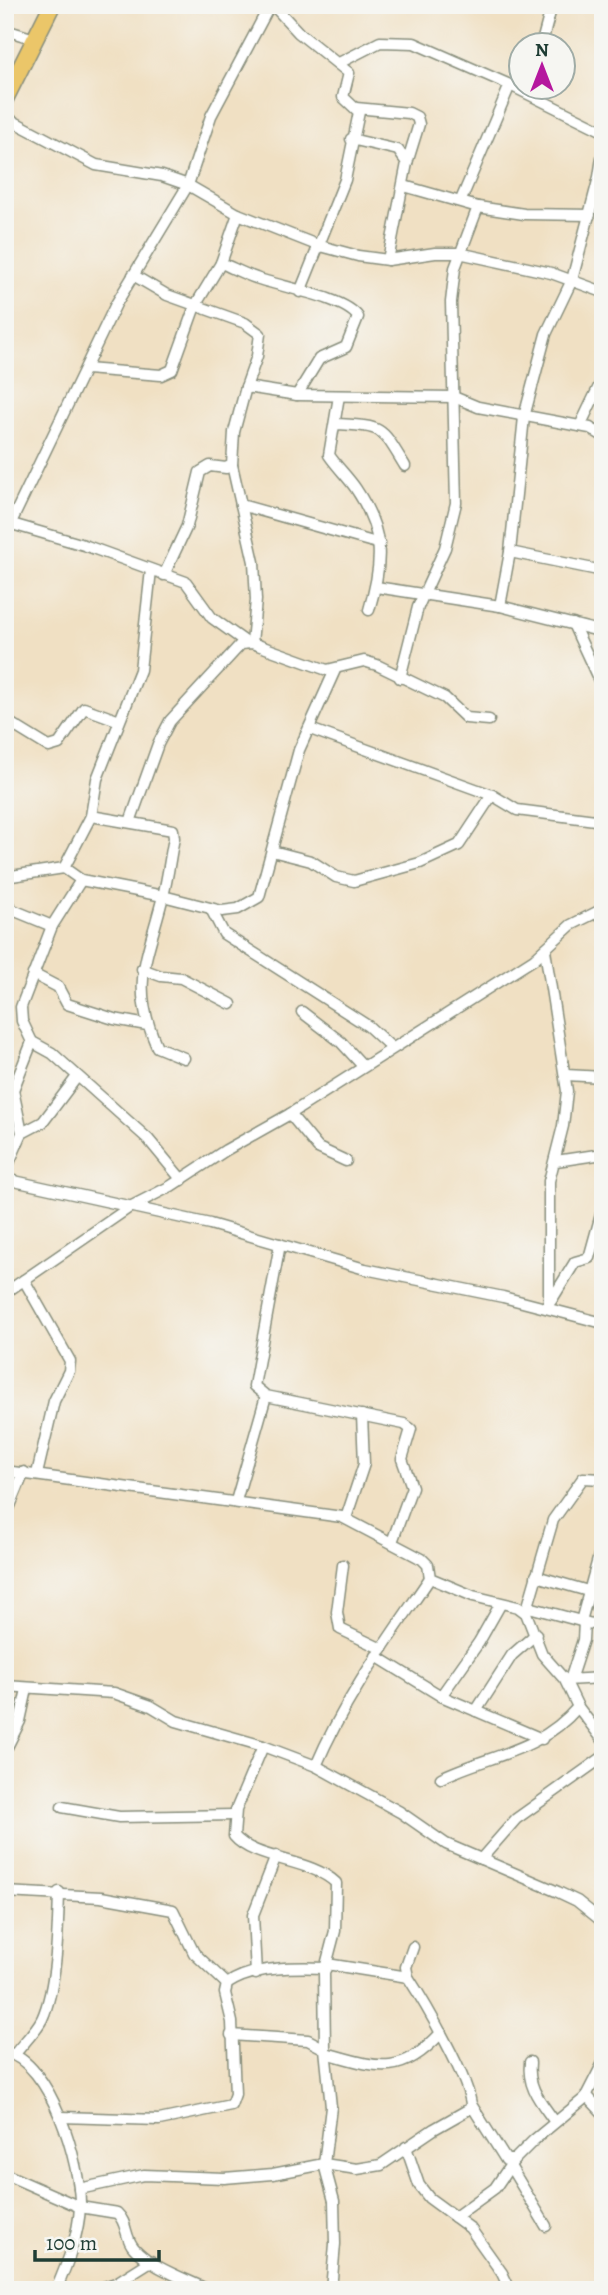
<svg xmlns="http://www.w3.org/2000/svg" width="608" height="2295" font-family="Alegreya,serif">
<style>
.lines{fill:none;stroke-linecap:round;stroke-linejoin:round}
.street-casing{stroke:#888e7c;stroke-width:13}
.primary-casing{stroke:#888e7c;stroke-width:19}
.street{stroke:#fff;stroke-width:10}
.primary{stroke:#ebc669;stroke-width:16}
</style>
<rect width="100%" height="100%" fill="#f6f6f2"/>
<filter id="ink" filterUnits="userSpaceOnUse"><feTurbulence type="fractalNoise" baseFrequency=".0143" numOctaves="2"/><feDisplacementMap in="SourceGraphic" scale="14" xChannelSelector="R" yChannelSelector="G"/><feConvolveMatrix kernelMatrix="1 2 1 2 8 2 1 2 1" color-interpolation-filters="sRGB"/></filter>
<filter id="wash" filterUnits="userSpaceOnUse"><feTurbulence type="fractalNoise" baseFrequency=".00686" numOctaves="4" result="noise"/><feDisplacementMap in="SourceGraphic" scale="28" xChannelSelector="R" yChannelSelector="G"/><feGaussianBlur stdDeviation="1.57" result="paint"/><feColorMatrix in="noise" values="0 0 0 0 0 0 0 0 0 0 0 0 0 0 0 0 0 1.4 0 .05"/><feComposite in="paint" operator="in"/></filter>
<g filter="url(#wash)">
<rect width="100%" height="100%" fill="#f0e0c3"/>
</g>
<g filter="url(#ink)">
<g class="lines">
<defs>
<g id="street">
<polyline points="273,5 299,33 349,73 343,97 359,112 345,180 300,292"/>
<polyline points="5,30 35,39"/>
<polyline points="541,46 552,5"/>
<polyline points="339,63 380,42 414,43 510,85 603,131"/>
<polyline points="356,108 409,113 417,117 419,124 407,163 388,260"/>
<polyline points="5,117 96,165 162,176 188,185 238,214 317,245 358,256 388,260 435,253 459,253 551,273 603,292"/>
<polyline points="351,139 398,150 407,163"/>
<polyline points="404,186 478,207 524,214 590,215"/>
<polyline points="461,200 510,85"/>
<path d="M221 263C233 268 244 274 256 278 280 287 345 297 358 317L346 347 319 359 297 395"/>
<polyline points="133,275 167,295 245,323 260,334 257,356 246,387"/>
<polyline points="86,369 161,375 172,370 195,306 221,263 238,214"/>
<path d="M339 396 329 455C337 467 348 477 356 489 385 532 383 563 369 610"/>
<path d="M336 424C384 427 380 425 405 466"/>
<polyline points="580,426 603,378"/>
<polyline points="232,465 254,562 256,600 252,643"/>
<polyline points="241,505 380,544"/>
<polyline points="5,522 84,545 186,582 212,618 247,643"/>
<polyline points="5,535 116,304 188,185 211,116 270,5"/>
<polyline points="510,552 603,571"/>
<polyline points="164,575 187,526 200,472 210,466 226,468 232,465 234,432 246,387 297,395 454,397 478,407 590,428 603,436"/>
<polyline points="376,587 500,606 603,632"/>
<polyline points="500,606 510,552 524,417 546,334 572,280 599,177 603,151"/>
<polyline points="573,624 603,689"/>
<polyline points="400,678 418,607 445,548 456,503 451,302 455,268 478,207"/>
<polyline points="5,720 49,747 59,744 84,708 117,720"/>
<polyline points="310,729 492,795 517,810 603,821"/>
<path d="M91 816 173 830 174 838C170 857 168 877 163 896 148 958 129 983 157 1047L184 1058"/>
<polyline points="130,822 158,744 170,721 241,644 252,643 327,670 364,661 377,665 445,698 466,718 489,720"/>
<polyline points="272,851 311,861 336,877 354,881 420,863 459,845 492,795"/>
<polyline points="64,868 81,880 163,896 222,911 238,909 259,897 299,750 335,670"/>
<polyline points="5,877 64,868 91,816 97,779 140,670 151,570"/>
<polyline points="81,880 52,926 21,1007 22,1021 32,1042 52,1053 148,1139 182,1180"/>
<polyline points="5,901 13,910 52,926"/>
<polyline points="211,909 224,934 368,1026 392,1048"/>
<polyline points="545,950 567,1091 563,1126 549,1181 549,1308"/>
<polyline points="142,969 161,976 181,978 231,1004"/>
<polyline points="33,974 58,987 67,1004 114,1019 147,1025"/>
<polyline points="302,1012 341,1042 363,1066"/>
<polyline points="566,1075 603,1077"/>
<polyline points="5,1086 13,1090 22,1133 5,1172"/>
<polyline points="13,1090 32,1042"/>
<polyline points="290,1114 318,1148 346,1161"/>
<polyline points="22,1133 43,1122 76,1078"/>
<polyline points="556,1161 603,1154"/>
<polyline points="5,1179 210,1224 365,1269 503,1297 603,1323"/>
<polyline points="280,1244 254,1386 266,1396 404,1424 411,1429 402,1459 412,1487 392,1542"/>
<polyline points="24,1280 70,1361 69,1371 54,1401 37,1474"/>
<polyline points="5,1293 130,1207 171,1186 226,1150 290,1114 534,959 571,925 603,909"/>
<polyline points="551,1301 575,1262 589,1258 602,1211"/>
<polyline points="5,1471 342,1517 422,1559 428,1565 430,1578 473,1596 518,1607 526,1613 542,1654 565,1680 578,1707 603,1740"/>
<polyline points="236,1501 266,1396"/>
<polyline points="5,1518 24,1472"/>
<polyline points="346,1518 364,1464 362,1415"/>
<polyline points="343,1565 337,1612 340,1629 382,1649"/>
<polyline points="536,1576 588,1591"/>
<polyline points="529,1607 603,1627"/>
<polyline points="526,1613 553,1520 583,1478 603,1479"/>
<polyline points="581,1621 603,1541"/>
<polyline points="376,1656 441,1696 542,1739"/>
<polyline points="566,1680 603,1678"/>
<polyline points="570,1680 583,1640 584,1622"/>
<polyline points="5,1686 114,1693 151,1706 176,1721 263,1746 316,1766 400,1812 446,1844 558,1892 577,1901 603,1922"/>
<polyline points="441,1696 479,1642 500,1605"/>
<polyline points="476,1711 512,1655 536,1634"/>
<path d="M263 1746 236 1810 234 1836C255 1861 310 1858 336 1883L335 1931 324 1973 325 2049"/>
<polyline points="5,1751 20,1721 27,1689"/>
<path d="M316 1766C344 1699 389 1638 430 1578"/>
<path d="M441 1778C491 1754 538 1753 578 1707"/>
<polyline points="62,1807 119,1817 235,1815"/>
<polyline points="481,1859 516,1819 603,1757"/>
<polyline points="5,1892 101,1897 173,1910 194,1953 227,1984"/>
<polyline points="327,1964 408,1977"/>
<polyline points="256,1974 253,1915 276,1856"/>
<polyline points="231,2035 308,2040 325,2049 331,2107 324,2164 334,2201 335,2244 331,2290"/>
<path d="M5 2052C51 2061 81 2165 80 2206 79 2235 67 2264 56 2290"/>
<path d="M326 2053C379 2068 400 2077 441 2033"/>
<path d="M15 2054C23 2043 36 2031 42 2019 57 1986 58 1929 59 1892"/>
<path d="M530 2062C527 2088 541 2102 555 2122"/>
<polyline points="587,2096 603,2113"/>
<polyline points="472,2106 506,2160 514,2160"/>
<path d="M61 2117 159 2120 231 2105 235 2094 232 2022 225 1993 227 1984C252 1966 296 1967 326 1968"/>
<polyline points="406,2147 419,2185 429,2198 470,2228 502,2273 510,2290"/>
<polyline points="510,2166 546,2226"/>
<path d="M5 2174 80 2207 117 2213C128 2223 124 2237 134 2248 152 2268 184 2278 208 2290"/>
<path d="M79 2189 144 2175 224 2178 273 2174 324 2164 357 2169 381 2165 434 2129 471 2108C473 2085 423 2000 408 1977L406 1967 413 1947"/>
<polyline points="455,2217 495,2188 514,2160 534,2140 585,2098 603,2063"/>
<polyline points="96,2290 116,2283 151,2261"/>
</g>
<polyline id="primary" points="5,99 52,5"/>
</defs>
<use href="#street" class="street-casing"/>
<use href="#primary" class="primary-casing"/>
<use href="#street" class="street"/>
<use href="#primary" class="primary"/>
</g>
</g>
<rect width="608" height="2295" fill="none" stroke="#f6f6f2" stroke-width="28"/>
<g transform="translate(542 66)"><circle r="33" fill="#f6f6f2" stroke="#a0aca6" stroke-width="2"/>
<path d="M0-5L12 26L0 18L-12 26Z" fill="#b5179e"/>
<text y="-10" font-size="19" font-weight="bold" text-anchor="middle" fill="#1f3d34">N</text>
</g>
<path d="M35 2250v10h124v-10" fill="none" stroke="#1f3d34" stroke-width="3.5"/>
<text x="46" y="2250" font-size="21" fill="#1f3d34" stroke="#f6f6f2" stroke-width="5" paint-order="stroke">100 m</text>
</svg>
